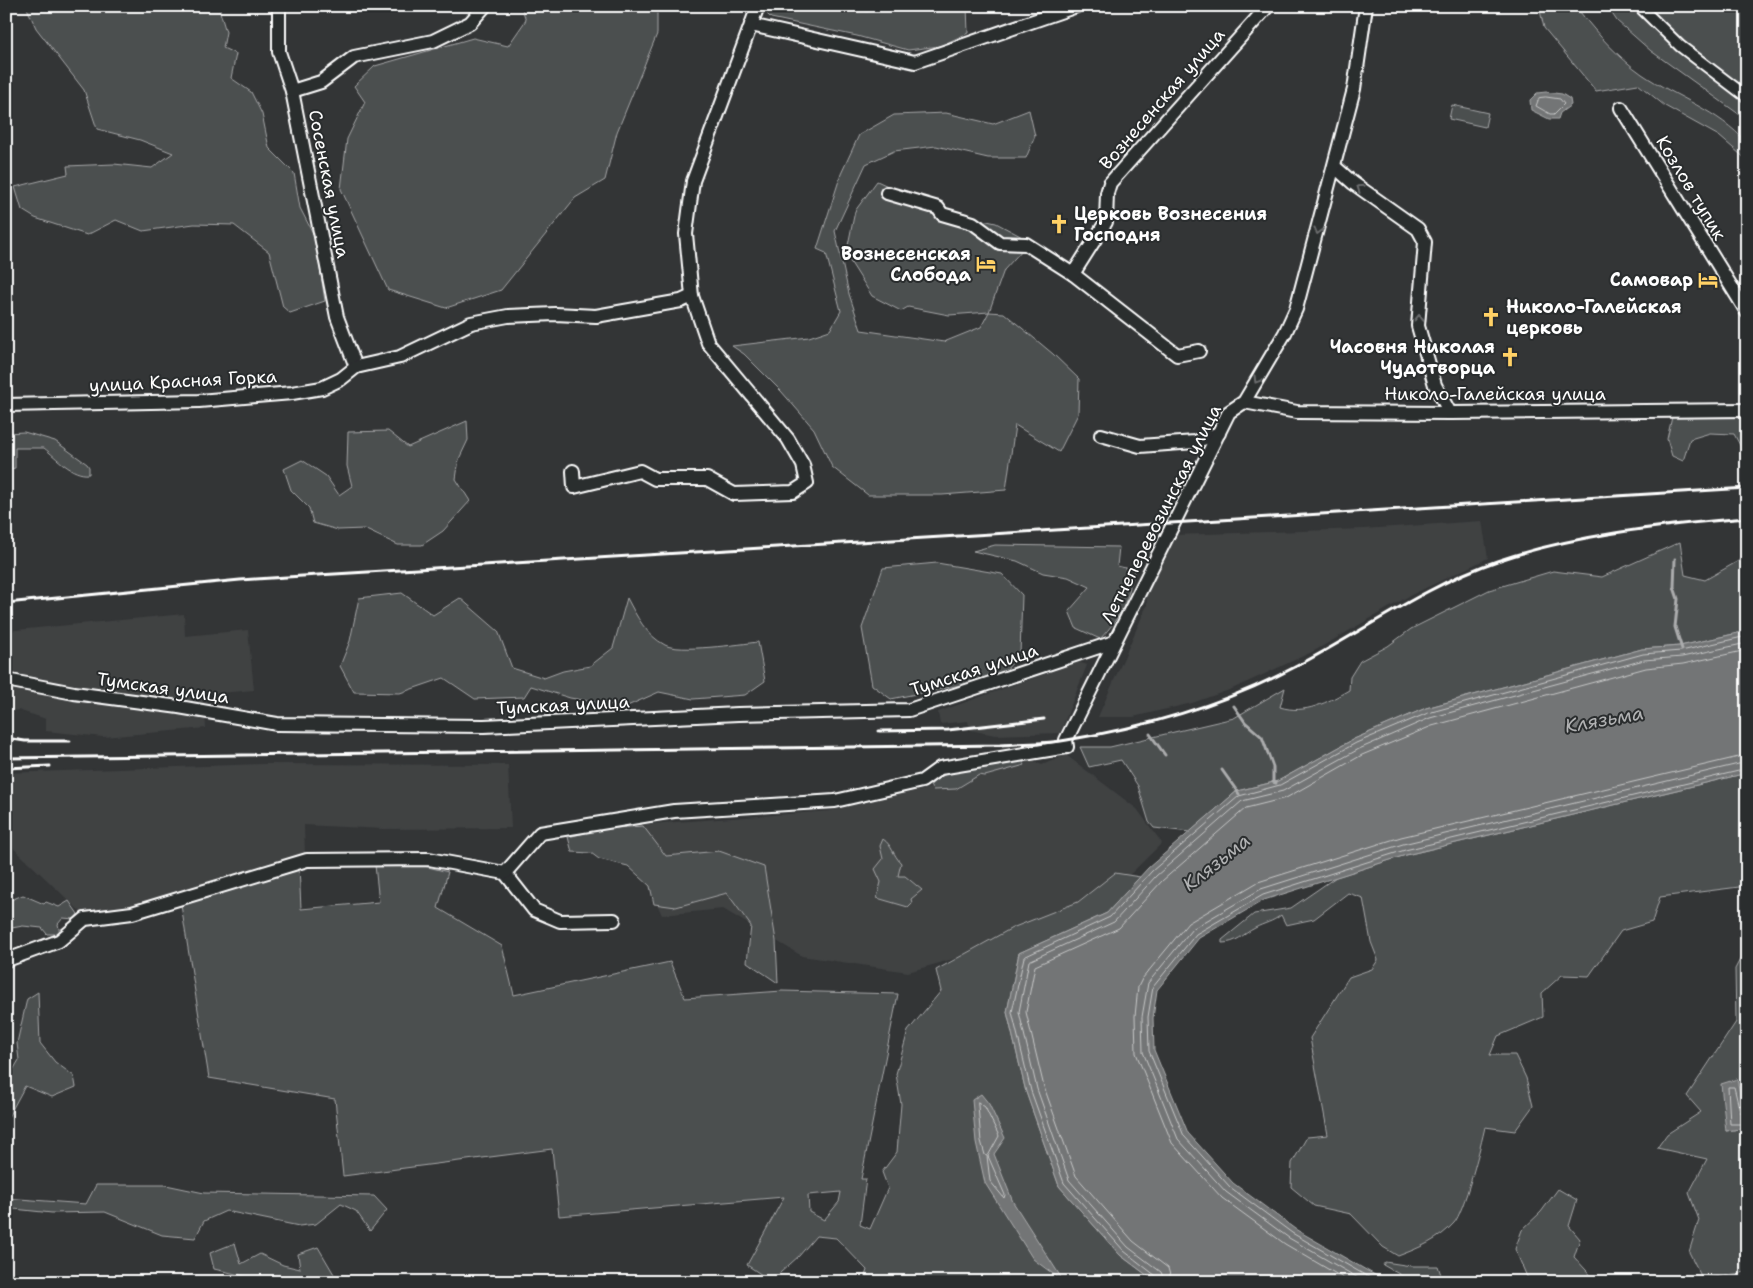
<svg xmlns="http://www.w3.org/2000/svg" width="1753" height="1288" font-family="'Shantell Sans',sans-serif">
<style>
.built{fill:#404243}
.green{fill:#4c4f50;stroke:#a6a7a8;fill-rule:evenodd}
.water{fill:#737576;stroke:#abacad}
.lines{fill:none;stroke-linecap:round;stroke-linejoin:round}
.shore{stroke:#c7c8c8;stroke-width:1}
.stream{stroke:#abacad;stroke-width:3}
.pedestrian-casing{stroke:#fff;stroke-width:14}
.minor-casing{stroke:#fff;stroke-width:16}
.pedestrian{stroke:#2a2d2e;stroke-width:10}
.minor{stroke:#2a2d2e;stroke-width:12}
.rail{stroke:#fff;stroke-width:3}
.oneway{stroke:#6a6c6d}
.labels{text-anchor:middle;stroke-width:4;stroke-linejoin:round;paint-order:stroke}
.street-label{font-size:18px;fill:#fff;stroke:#2a2d2e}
.poi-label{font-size:18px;font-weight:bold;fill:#fff;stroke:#2a2d2e;text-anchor:end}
.water-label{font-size:19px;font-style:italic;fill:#b2b3b4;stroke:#2a2d2e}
</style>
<rect width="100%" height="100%" fill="#333536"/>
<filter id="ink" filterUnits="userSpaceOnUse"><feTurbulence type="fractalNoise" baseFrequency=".02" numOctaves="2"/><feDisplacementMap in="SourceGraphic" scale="10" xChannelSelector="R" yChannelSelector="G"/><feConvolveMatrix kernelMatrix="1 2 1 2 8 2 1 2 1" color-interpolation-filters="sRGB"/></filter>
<g filter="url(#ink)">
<g class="built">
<polygon points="1482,521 1488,558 1409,596 1314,651 1232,689 1192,703 1133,717 1098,717 1147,605 1146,591 1174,535 1363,529"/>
<polygon points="184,614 185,636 248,630 254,690 208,694 208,702 204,702 206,728 103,737 46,731 46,719 18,710 6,712 6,631"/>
<polygon points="1078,662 1087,665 1060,733 995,735 970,730 968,721 940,724 938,712"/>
<polygon points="1066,755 1137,809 1162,843 1101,903 1009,943 908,972 802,956 723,909 662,915 621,826 829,811 896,794 923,790 1012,764 1025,765 1028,759 1042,765"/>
<polygon points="264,764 508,765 511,828 384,829 304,825 305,857 117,912 83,914 6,841 6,773"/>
</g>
<g class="green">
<polygon points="26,6 221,6 220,12 226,32 223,48 236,54 231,78 251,92 262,114 269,148 294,173 300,208 315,237 325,301 290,313 283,307 269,252 234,225 194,224 143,231 116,220 87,235 35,218 22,210 15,187 68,174 67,166 114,164 152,168 173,153 140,140 97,129 84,90 36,28"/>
<polygon points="521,6 657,6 657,34 617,132 605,180 575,198 501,290 446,308 388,290 341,189 347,139 365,102 354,86 375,66 473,38 508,46 526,20"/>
<polygon points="763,6 858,6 867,12 873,6 967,6 968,33 940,46 908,50 857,36 771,18 762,9"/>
<path d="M1539 6H1578L1580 12C1598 35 1618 57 1642 74 1677 98 1718 110 1747 143V160L1719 136 1665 106 1638 84 1596 91 1544 28Z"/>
<polygon points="1607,6 1747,6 1747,120 1651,51 1617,21"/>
<polygon points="1452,105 1488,113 1485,127 1449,119"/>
<polygon points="1029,110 1035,136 1026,158 988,158 936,146 894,151 866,164 835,231 849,294 861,330 944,342 981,327 989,312 949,315 908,307 901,311 872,296 846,255 855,211 877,181 942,211 996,223 1028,240 1024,248 1004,270 989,312 1004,313 1053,354 1079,379 1078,414 1059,452 1015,425 1006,490 942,495 868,495 832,467 814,429 781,391 744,354 732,346 809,337 830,330 841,311 826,253 817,249 841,174 859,135 894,115 946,113 993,124"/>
<polygon points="1672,417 1747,417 1747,450 1742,449 1734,434 1710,433 1690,439 1683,461 1672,456 1667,439"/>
<polygon points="467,421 468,440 459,459 456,479 470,501 443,531 422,545 398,545 364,529 338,530 313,523 309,508 291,490 284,469 302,460 326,476 339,495 352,486 347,466 348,432 388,431 408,447"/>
<path d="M24 432 55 441 87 464 89 467V474C72 476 57 458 44 448H15V468L6 470V433Z"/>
<path d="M1680 542 1685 575 1705 580 1747 556V631L1680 646 1642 649 1426 708 1354 739 1278 781 1237 791 1190 832 1154 828 1149 822 1138 786 1121 760 1089 767 1080 747H1110L1234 718 1285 688 1280 707C1305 715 1328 702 1349 690L1350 677 1360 661 1388 646 1411 629 1489 590 1553 571 1602 577Z"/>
<path d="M995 545 1119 547 1117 566 1134 570C1127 603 1123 614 1100 639L1076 628 1069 611 1090 587 1068 577 1043 573 1017 561 973 551Z"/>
<polygon points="937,563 1002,574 1022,595 1020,654 1000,677 891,699 872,685 862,628 883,568"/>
<path d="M402 593 433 615 460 598 498 631 512 668 544 678 563 671 590 666 613 648 627 598C637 617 646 635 665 645 678 653 741 644 758 642L765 681 745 695 693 699 659 692 625 707 570 698 531 686 524 697 475 699 444 678 400 693 354 692 340 666 350 641 359 598Z"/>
<path d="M1021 757 1025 765 985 776 979 775 956 789 933 790 930 786C942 767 999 762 1021 757Z"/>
<path d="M1747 773V886L1660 897 1652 922 1621 931 1589 976 1562 975 1542 993 1543 1017 1498 1036 1490 1055H1515L1526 1078 1533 1106 1515 1131 1485 1127C1481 1145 1464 1212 1454 1223 1439 1240 1419 1248 1398 1256L1383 1247 1351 1214 1314 1206 1291 1187 1292 1163 1307 1137 1328 1135 1310 1038 1349 977 1372 969 1378 960 1371 942 1363 898 1348 893 1314 919 1286 925 1281 915C1273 922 1264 923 1255 928 1243 934 1237 943 1222 943V940L1254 914 1291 908 1336 877 1406 855Z"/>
<polygon points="643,826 666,856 719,851 764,867 776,941 778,983 747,962 751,926 727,893 676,907 654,904 650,886 628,866 599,859 591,853 572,852 568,837 602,829"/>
<path d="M883 839C892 845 893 855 901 863L898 876H905L922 890 911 899 912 903 908 907 877 898 881 882 875 869 883 859 880 846Z"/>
<path d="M375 865H420L448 872 438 908 502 946 514 995 670 962 685 998 782 991 898 994 861 1179H866L860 1225 870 1229 888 1188 882 1172 897 1152 901 1104 896 1074 908 1031 941 991 936 970 1012 928 1078 902 1115 873 1140 877 1107 913 1019 953 1007 1012 1026 1092 1059 1186 1120 1255 1156 1282H863L867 1270 836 1238 816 1236 799 1256 771 1281 747 1265 784 1197 559 1216 552 1149 343 1176 335 1099 209 1078 181 905 299 866 301 909 379 902ZM841 1192 839 1202 824 1220 809 1212 808 1195Z"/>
<polygon points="23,895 44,904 46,902 59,907 69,901 78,914 74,919 63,918 58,924 60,934 47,934 42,928 23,926 6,929 6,902"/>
<polygon points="1747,946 1747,1120 1737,1080 1726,1131 1747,1128 1747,1272 1707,1278 1715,1279 1712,1282 1701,1282 1702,1278 1689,1252 1699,1220 1689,1193 1707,1159 1657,1148 1667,1134 1701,1112 1687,1096 1736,1022 1735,969"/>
<polygon points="38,992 40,1043 55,1062 74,1076 76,1087 52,1097 25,1086 6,1121 6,1082 19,1060 17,1043 27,999"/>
<polygon points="96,1185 166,1185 204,1193 374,1196 387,1210 370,1231 356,1211 341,1204 316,1224 299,1226 226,1211 204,1221 195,1238 162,1235 105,1212 52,1213 14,1209 6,1211 6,1198 86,1204"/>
<polygon points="1558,1189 1577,1200 1569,1226 1580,1239 1574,1257 1597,1282 1536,1282 1527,1277 1515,1249 1522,1230 1541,1212"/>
<polygon points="235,1243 241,1264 260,1254 283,1265 300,1269 298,1254 318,1247 338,1281 271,1282 214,1269 210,1253"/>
<polygon points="1385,1262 1411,1266 1438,1266 1443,1281 1429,1280 1428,1282 1413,1282 1383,1265"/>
</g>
<g class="water">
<polygon points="1546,92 1562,94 1570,99 1571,105 1560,113 1558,119 1549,119 1531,110 1530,100 1537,93"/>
<polygon points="1747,631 1747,773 1406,855 1264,900 1199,938 1157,990 1153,1018 1154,1050 1188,1133 1233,1183 1295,1229 1387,1282 1156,1282 1120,1255 1059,1186 1026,1092 1007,1012 1019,953 1107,913 1148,868 1237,791 1278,781 1354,739 1426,708 1642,649 1680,646"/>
<polygon points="1737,1079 1747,1128 1726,1131 1721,1084"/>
<polygon points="981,1094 989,1104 1005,1138 994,1154 1013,1202 1064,1282 1033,1259 985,1183 976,1142 972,1100"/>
</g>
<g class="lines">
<g class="shore">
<polygon points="1546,97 1560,99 1564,104 1554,114 1550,114 1536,106 1539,98"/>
<polygon points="978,1102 985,1107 999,1136 988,1156 1005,1195 1004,1198 990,1181 987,1156 985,1155 981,1141"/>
<polyline points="1747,1115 1740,1112 1734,1087 1728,1087 1730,1124 1747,1124"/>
<polyline points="1159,1282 1156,1276 1124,1251 1064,1183 1031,1091 1012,1012 1024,957 1110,917 1152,871 1239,796 1280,785 1356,743 1428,713 1643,654 1681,651 1747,636"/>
<polyline points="1165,1282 1161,1272 1128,1247 1069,1180 1037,1089 1019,1012 1029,961 1114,922 1156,876 1242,801 1283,791 1359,749 1430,718 1644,660 1682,657 1747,643"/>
<polyline points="1172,1282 1168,1268 1133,1241 1076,1176 1044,1087 1026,1012 1035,966 1119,928 1162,881 1246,808 1286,798 1362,755 1432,726 1646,668 1683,664 1747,650"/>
<polyline points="1350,1282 1285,1244 1222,1198 1172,1143 1136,1053 1135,1016 1138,987 1142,979 1188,923 1258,882 1401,837 1747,755"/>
<polyline points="1365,1282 1289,1238 1226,1192 1178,1139 1143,1052 1142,1017 1148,983 1192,929 1261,889 1403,844 1747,762"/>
<polyline points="1377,1282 1292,1233 1230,1187 1184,1136 1149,1051 1148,1017 1153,987 1196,934 1263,895 1405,850 1747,769"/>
</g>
<g class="stream">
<polyline points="1675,559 1674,587 1678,599 1675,627 1682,649"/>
<polyline points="1234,706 1245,722 1262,737 1273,767 1273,782 1276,783"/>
<polyline points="1150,734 1165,755"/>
<polyline points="1222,770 1239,794"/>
</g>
<defs>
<polyline id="pedestrian" points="1639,6 1680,46 1747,97"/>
<g id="minor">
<polyline points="279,6 279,52 292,91 337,317 356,367"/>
<polyline points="751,25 915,62 1077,6"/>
<polyline points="292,91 321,82 354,57 433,41 470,23 485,6"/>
<polyline points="1621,108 1747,312"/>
<polyline points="1335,167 1353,183 1418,229 1425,242 1418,326 1435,385 1450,413"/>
<polyline points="887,193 938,208 942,214 973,223 1000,243 1026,244 1073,274 1177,355 1199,351"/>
<polyline points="1073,274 1106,222 1107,193 1110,183 1268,6"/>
<polyline points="1244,402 1297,412 1450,413 1747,410"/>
<polyline points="6,405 199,401 292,393 322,388 341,379 356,367 400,357 471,323 508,316 555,314 596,316 681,301 692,296"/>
<polyline points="1101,435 1140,446 1195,442 1219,433"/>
<polyline points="573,471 574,487 640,471 655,479 707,479 734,494 793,492 807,483 803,465 788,439 708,343 692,296 686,234 693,181 758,6"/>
<polyline points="6,680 74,693 179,707 277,724 484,726 738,714 909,710 1114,642"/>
<polyline points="505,873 534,910 560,921 614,920"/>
<polyline points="7,960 59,941 85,919 132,913 307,860 429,859 505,873 540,833 674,811 835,801 922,781 940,768 1067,747 1066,740 1229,412 1244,402 1285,333 1296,309 1354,89 1366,6"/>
</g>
</defs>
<use href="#pedestrian" class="pedestrian-casing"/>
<use href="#minor" class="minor-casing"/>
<use href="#pedestrian" class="pedestrian"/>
<use href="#minor" class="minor"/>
<g class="rail">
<polyline points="6,603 240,580 318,575 1747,488"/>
<polyline points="879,731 948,730 1044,719"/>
<polyline points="6,738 25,741 70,741"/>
<path d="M6 758 1000 745C1022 743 1045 744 1067 740 1146 727 1223 705 1293 668 1361 633 1424 586 1497 561 1572 535 1667 524 1747 518"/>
<polyline points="6,768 50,766"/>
</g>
</g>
<defs><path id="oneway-chevron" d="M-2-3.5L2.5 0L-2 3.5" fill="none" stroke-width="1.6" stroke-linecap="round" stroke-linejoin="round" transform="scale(1.25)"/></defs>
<g class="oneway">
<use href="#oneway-chevron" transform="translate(1360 188) rotate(-145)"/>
<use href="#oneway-chevron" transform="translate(1318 231) rotate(105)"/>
<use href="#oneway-chevron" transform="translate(1419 318) rotate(-89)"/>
<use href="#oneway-chevron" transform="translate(1257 380) rotate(121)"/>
</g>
</g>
<defs>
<symbol id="church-bare" viewBox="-9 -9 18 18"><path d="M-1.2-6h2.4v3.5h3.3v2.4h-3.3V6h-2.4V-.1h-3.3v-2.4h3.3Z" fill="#ffd166" stroke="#2a2d2e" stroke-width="2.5" paint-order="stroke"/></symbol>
<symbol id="hotel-bare" viewBox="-9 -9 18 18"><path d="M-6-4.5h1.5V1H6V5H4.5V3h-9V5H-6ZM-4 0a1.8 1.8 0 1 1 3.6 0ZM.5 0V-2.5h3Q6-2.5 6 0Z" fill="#ffd166" stroke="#2a2d2e" stroke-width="2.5" paint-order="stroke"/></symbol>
</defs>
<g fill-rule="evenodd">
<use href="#church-bare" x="1045" y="210" width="28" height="28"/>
<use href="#hotel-bare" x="972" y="250" width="28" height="28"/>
<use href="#hotel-bare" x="1694" y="266" width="28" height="28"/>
<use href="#church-bare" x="1477" y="303" width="28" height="28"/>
<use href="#church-bare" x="1496" y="343" width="28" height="28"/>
</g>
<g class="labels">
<g class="street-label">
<text transform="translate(1162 99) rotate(-49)" y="6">Вознесенская улица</text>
<text transform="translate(329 184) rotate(79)" y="6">Сосенская улица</text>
<text transform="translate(1691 188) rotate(59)" y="6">Козлов тупик</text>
<text transform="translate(183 381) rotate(-3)" y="6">улица Красная Горка</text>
<text x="1495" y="400">Николо-Галейская улица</text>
<text transform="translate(1161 514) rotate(-63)" y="6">Летнеперевозинская улица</text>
<text transform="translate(974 670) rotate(-18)" y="6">Тумская улица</text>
<text transform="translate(163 688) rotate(8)" y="6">Тумская улица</text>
<text transform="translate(563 705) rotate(-3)" y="6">Тумская улица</text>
</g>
<g class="poi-label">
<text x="1074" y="220" text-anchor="start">Церковь Вознесения<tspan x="1074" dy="21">Господня</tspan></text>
<text x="971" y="260">Вознесенская<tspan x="971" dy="21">Слобода</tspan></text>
<text x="1693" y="286">Самовар</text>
<text x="1506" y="313" text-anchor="start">Николо-Галейская<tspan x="1506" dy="21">церковь</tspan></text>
<text x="1495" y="353">Часовня Николая<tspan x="1495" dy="21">Чудотворца</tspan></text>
</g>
<g class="water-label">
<text transform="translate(1604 719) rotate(-10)" y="7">Клязьма</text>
<text transform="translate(1216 862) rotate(-38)" y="7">Клязьма</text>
</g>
</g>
<rect width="1753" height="1288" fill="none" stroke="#2a2d2e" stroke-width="25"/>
<rect x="12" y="12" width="1728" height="1263" fill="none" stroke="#fff" stroke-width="2" filter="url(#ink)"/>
</svg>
